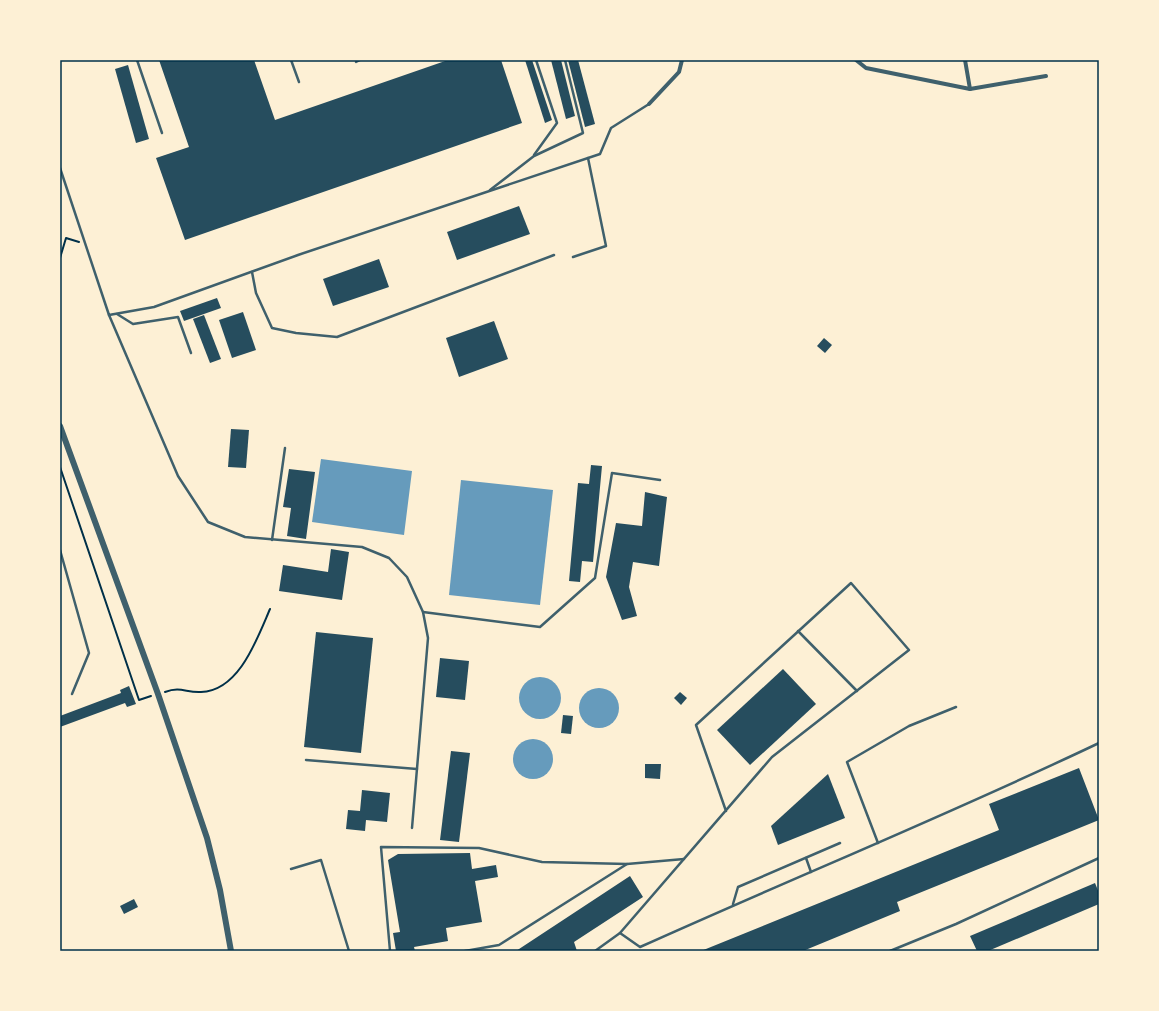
<svg xmlns="http://www.w3.org/2000/svg" width="1159" height="1011" font-family="'Roboto Condensed',sans-serif">
<style>
.water{fill:#669bbc}
.building{fill:#264d5e}
.lines{fill:none;stroke-linecap:round;stroke-linejoin:round}
.path{stroke:#003049;stroke-width:2}
.service{stroke:#3f606c;stroke-width:2.5}
.minor{stroke:#3f606c;stroke-width:4}
.tertiary{stroke:#3f606c;stroke-width:6}
.neatline{fill:none;stroke:#003049;stroke-width:1.5}
</style>
<rect width="100%" height="100%" fill="#fdf0d5"/>
<g class="water">
<polygon points="321,459 412,471 404,535 312,522"/>
<polygon points="461,480 553,490 540,605 449,595"/>
<circle cx="540" cy="698" r="21"/>
<circle cx="599" cy="708" r="20"/>
<circle cx="533" cy="759" r="20"/>
</g>
<g class="building">
<polygon points="159,60 254,60 275,120 448,60 501,60 522,123 185,240 156,158 189,147"/>
<polygon points="525,60 532,60 552,120 545,123"/>
<polygon points="551,60 561,60 575,116 566,119"/>
<polygon points="568,60 578,60 595,124 585,127"/>
<polygon points="128,65 149,139 136,143 115,69"/>
<polygon points="519,206 530,234 457,260 447,232"/>
<polygon points="379,259 389,287 333,306 323,279"/>
<polygon points="217,298 221,308 184,321 180,311"/>
<polygon points="243,312 256,350 232,358 219,320"/>
<polygon points="204,315 221,359 210,363 193,319"/>
<polygon points="494,321 508,359 459,377 446,338"/>
<polygon points="824,338 832,345 825,353 817,346"/>
<polygon points="231,429 249,430 246,468 228,467"/>
<polygon points="591,465 602,466 593,562 582,561 580,582 569,581 578,483 589,484"/>
<polygon points="289,469 315,472 306,539 287,536 291,508 283,507"/>
<polygon points="645,492 667,497 659,566 633,562 629,587 637,616 622,620 606,577 616,523 642,526"/>
<polygon points="331,549 349,552 342,600 279,591 283,565 328,572"/>
<polygon points="316,632 373,638 361,753 304,747"/>
<polygon points="440,658 469,661 465,700 436,697"/>
<polygon points="783,669 816,704 750,765 717,730"/>
<polygon points="129,686 136,704 127,707 125,703 60,727 60,716 121,693 120,690"/>
<polygon points="680,692 687,698 681,705 674,698"/>
<polygon points="563,715 573,716 571,734 561,733"/>
<polygon points="451,751 470,753 459,842 440,840"/>
<polygon points="645,764 661,764 660,779 645,778"/>
<polygon points="1079,768 1099,820 897,902 900,911 803,951 701,951 999,830 989,804"/>
<polygon points="828,774 845,818 778,845 771,826"/>
<polygon points="362,790 390,793 387,822 366,820 365,831 346,829 348,810 360,811"/>
<polygon points="470,853 472,869 496,865 498,877 475,881 482,922 446,928 448,941 414,947 415,951 396,951 393,933 400,932 388,860 398,854"/>
<polygon points="630,876 643,897 574,942 577,951 516,951"/>
<polygon points="1095,883 1099,893 1099,904 988,951 977,951 970,936"/>
<polygon points="134,899 138,907 124,914 120,906"/>
</g>
<g class="lines">
<g class="path">
<polyline points="60,258 66,238 79,242"/>
<polyline points="60,467 139,700 151,696"/>
<path d="M165 692C181 686 186 693 201 692 239 691 257 639 270 609"/>
</g>
<g class="service">
<polyline points="137,60 162,133"/>
<polyline points="291,60 299,82"/>
<polyline points="356,62 360,60"/>
<polyline points="534,155 557,123 536,60"/>
<polyline points="60,168 109,315 154,307 298,255 600,154 611,128 649,104"/>
<polyline points="490,190 534,156 583,133 565,60"/>
<polyline points="573,257 606,246 588,158"/>
<polyline points="252,272 256,293 272,328 296,333 337,337 554,255"/>
<polyline points="117,314 133,324 178,317 191,353"/>
<polyline points="109,315 178,476 208,522 245,537 362,547 389,558 407,577 423,612 428,638 412,828"/>
<polyline points="272,540 285,448"/>
<polyline points="60,550 89,653 72,694"/>
<polyline points="423,612 540,627 595,578 612,473 660,480"/>
<polyline points="798,631 857,691"/>
<polyline points="306,760 417,769"/>
<polyline points="878,843 847,762 909,726 956,707"/>
<polyline points="806,858 811,872"/>
<polyline points="291,869 321,860 349,951"/>
<polyline points="733,904 738,887 840,843"/>
<path d="M620 933 640 947C793 878 948 815 1099 743"/>
<polyline points="390,951 381,847 479,848 542,862 627,864"/>
<polyline points="465,951 499,945 627,864 684,859"/>
<polyline points="595,951 620,933 772,757 909,650 851,583 696,725 726,811"/>
<polyline points="890,951 956,924 1099,858"/>
</g>
<g class="minor">
<polyline points="856,60 866,68 970,89 1046,76"/>
<polyline points="965,60 970,89"/>
<polyline points="649,104 679,72 682,60"/>
</g>
<polyline class="tertiary" points="60,426 158,694 207,838 220,890 231,951"/>
</g>
<rect width="1159" height="1011" fill="none" stroke="#fdf0d5" stroke-width="122"/>
<rect x="61" y="61" width="1037" height="889" class="neatline"/>
</svg>
